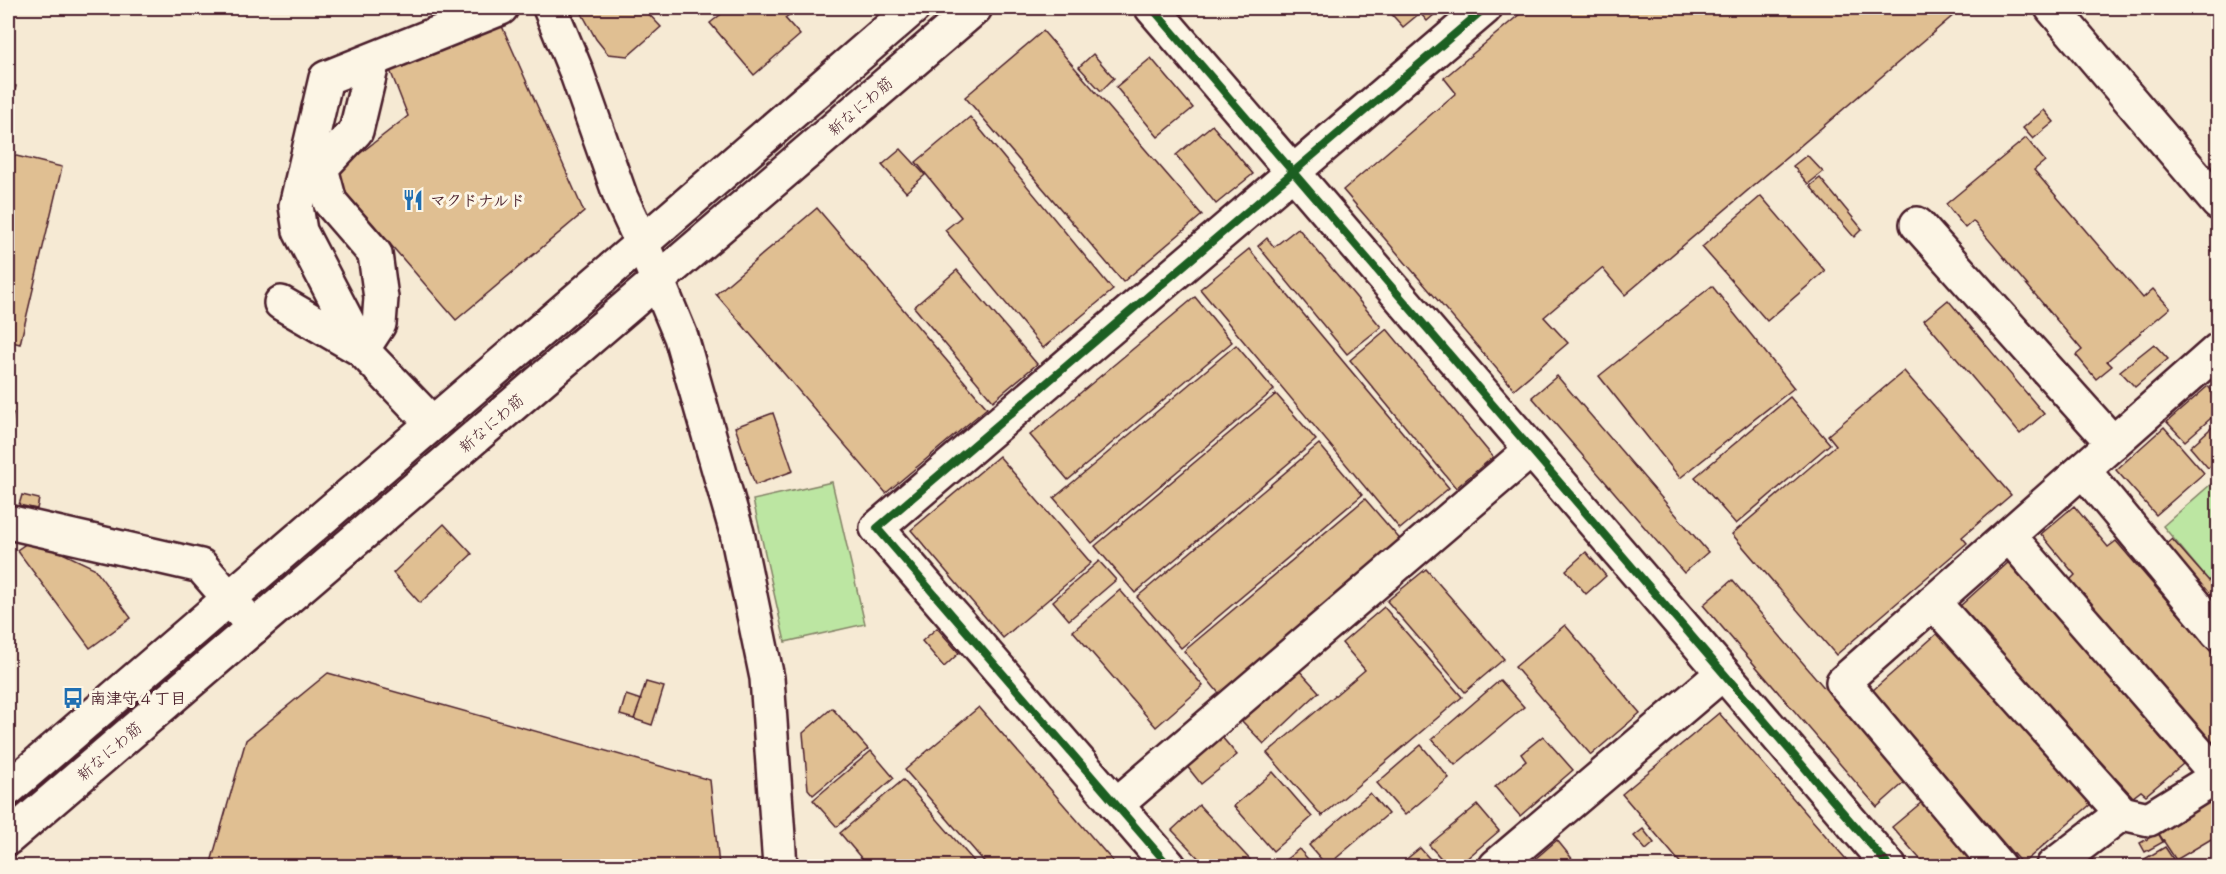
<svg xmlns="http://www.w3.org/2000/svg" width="2226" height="874" font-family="'Shantell Sans','Klee One',sans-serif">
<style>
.green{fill:#bce6a2;stroke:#838266;stroke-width:1.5}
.building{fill:#e0bf92;stroke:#4a1f2b;stroke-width:1.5}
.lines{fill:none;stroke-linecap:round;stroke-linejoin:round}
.minor-casing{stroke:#4a1f2b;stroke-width:38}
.major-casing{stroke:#4a1f2b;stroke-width:38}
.minor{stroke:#fcf5e5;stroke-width:33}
.major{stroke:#fcf5e5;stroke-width:33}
.cycleway-casing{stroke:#fcf5e5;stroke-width:11}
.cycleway{stroke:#1b5e20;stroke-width:8}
.labels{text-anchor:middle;stroke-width:6;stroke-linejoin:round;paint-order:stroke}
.street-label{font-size:16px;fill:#4a1f2b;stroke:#fcf5e5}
.poi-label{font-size:16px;font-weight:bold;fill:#4a1f2b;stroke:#fcf5e5;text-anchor:start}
</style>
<rect width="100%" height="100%" fill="#f6ead4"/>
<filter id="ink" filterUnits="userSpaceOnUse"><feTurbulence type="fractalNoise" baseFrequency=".0167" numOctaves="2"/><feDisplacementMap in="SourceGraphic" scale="12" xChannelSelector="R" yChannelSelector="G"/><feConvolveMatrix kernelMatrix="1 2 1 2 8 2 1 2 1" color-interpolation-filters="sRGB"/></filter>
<g filter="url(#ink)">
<g class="green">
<polygon points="2218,478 2218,592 2163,526"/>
<polygon points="832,482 865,624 785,642 753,500"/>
</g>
<g class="building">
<polygon points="579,8 643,8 661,27 628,56 608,54 596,39"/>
<polygon points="729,8 798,8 785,18 800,35 754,75 710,23"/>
<polygon points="1386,8 1442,8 1427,21 1420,13 1403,27"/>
<polygon points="1527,8 1962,8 1625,295 1602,268 1544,317 1568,343 1514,389 1343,190 1456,93 1444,78"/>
<polygon points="502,26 584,212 456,320 331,176 408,116 390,70"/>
<polygon points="1043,31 1202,215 1123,282 965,97"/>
<polygon points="1093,54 1114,78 1101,91 1079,67"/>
<polygon points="1151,58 1193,108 1158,137 1116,87"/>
<polygon points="8,84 16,86 8,117"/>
<polygon points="2044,110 2054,122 2033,139 2023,128"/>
<polygon points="970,117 1113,290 1043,348 945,230 961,217 916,162"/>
<polygon points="1212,125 1253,174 1216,204 1176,155"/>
<polygon points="2026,138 2045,161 2034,170 2143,298 2153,289 2170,308 2107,361 2112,366 2096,379 2076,355 2082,350 1973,221 1965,228 1946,204"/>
<polygon points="901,149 925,175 906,192 882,165"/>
<polygon points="8,154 62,167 20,344 8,341"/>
<polygon points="1807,155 1823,172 1808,184 1793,166"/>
<polygon points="1820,178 1862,229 1854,237 1810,186"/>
<polygon points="1761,196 1825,271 1767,321 1702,247"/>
<polygon points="817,208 987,408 886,493 716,294"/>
<polygon points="1298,228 1381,327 1347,354 1258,246 1267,238 1274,247"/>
<polygon points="1249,249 1449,488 1400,529 1200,289"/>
<polygon points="957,270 1037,364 993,401 914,307"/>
<polygon points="1712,286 1794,388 1680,478 1599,376"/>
<polygon points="1195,297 1232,342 1068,480 1030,435"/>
<polygon points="1948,300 2044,414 2020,434 1924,320"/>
<polygon points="1387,329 1493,457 1456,488 1350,360"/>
<polygon points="2154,344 2168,359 2135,387 2120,371"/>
<polygon points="1236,345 1274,390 1092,543 1054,498"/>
<polygon points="1904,371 2011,495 1962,537 1967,543 1836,655 1732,534 1836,445 1828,435"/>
<polygon points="1557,376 1708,552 1684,573 1532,397"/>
<polygon points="2208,386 2218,399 2218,412 2185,441 2167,422"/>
<polygon points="1276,394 1316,440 1135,593 1095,546"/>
<polygon points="1790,397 1830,444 1736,524 1695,477"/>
<polygon points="8,412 13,413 8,440"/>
<polygon points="773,413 793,471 755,485 735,427"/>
<polygon points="2218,422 2218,459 2208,468 2190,447"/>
<polygon points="2164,427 2204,473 2156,515 2116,470"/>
<polygon points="1319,444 1362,495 1181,648 1137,597"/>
<polygon points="999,456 1091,563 1003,638 911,530"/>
<polygon points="22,495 39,499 37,509 19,505"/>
<polygon points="1365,499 1404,544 1222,697 1184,651"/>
<polygon points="2074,506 2108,547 2116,541 2218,660 2218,737 2209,745 2067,583 2075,575 2041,534"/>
<polygon points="444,524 472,554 420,603 393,573"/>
<polygon points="33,539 94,568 131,618 90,648 17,550"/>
<polygon points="2172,539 2216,589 2210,595 2165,545"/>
<polygon points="1586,552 1606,576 1586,594 1566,570"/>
<polygon points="1099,561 1116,580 1069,620 1053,601"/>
<polygon points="2010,561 2183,764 2146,795 2141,791 2133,797 1959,607"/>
<polygon points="1426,569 1504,659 1465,692 1387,601"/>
<polygon points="1732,580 1905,782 1877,807 1703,605"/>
<polygon points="1120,590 1203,686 1156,727 1073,631"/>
<polygon points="1384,607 1462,697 1322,816 1267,753 1365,670 1342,643"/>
<polygon points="1565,625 1640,713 1591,755 1515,667"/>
<polygon points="937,628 959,653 944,667 922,641"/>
<polygon points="1940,631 2091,804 2022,864 1872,691"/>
<polygon points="1297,668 1319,692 1264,744 1241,720"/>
<polygon points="328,673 710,780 719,866 210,866 246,740"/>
<polygon points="1500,680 1524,707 1455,765 1432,739"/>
<polygon points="646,682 664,687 652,725 634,719"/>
<polygon points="626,695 641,700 634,719 620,715"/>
<polygon points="979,707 1117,866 988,866 905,770"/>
<polygon points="832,708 868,749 813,795 808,789 803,733"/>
<polygon points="1719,713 1852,866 1683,866 1622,794"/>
<polygon points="1221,736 1237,755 1201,784 1186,765"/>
<polygon points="1543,736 1573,770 1520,816 1495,787 1526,761 1521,754"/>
<polygon points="1421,745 1449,778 1405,815 1377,783"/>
<polygon points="871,751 894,778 837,827 813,800"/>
<polygon points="1273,772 1312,817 1273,851 1234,806"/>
<polygon points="903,780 978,866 868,866 840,833"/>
<polygon points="1370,793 1388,814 1327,866 1309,845"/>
<polygon points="2218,794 2218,835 2176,860 2157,831"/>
<polygon points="1922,802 1978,866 1926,866 1892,827"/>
<polygon points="1199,805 1256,866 1206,866 1172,830"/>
<polygon points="1477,805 1499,831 1458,866 1448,866 1429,845"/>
<polygon points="1643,829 1654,843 1646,850 1634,836"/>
<polygon points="2158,833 2163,842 2145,852 2140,843"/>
<polygon points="1557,840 1578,866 1541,866 1535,859"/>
<polygon points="2165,847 2173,859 2161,866 2147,866 2143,860"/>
<polygon points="1420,848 1436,866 1398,866"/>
<polygon points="1299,849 1314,866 1278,866"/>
<polygon points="2086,853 2098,866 2069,866"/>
</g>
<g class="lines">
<defs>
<g id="minor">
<polyline points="550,8 576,71 621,198 642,243 681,337 737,533 767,678 780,866"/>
<polyline points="1152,8 1889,866"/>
<polyline points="2052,8 2218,203"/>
<polyline points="1917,224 2113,443"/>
<polyline points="281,303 362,350 432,423"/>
<polyline points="362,350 300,231 296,206 326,78 501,8"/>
<polyline points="362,350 379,324 381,298 375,254 330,202 321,168 356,131 373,60"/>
<polyline points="2083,470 2218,633"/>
<polyline points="8,522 201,566 254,627"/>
<polyline points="2009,536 2218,776"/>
<polyline points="1933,602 2122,813"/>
<polyline points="1116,805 1531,450"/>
<polyline points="1169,866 877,528 1485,8"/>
<polyline points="1496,866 1723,673"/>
<polyline points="1998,866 1843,682 2218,350"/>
<polyline points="2053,866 2122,813 2149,819 2218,776"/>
</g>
<g id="major">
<polyline points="8,789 642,243 913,8"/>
<polyline points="8,838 975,8"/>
</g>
</defs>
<use href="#minor" class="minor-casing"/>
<use href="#major" class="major-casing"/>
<use href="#minor" class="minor"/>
<use href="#major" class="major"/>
<defs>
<g id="cycleway">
<polyline points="1152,8 1889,866"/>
<polyline points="1169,866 877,528 1485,8"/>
</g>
</defs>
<use href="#cycleway" class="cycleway-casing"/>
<use href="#cycleway" class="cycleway"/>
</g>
</g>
<defs>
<symbol id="restaurant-bare" viewBox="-9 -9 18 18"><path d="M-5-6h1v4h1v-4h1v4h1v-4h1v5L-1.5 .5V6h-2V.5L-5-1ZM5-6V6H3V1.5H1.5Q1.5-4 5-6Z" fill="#1f6fb2" stroke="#fcf5e5" stroke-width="2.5" paint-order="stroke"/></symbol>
<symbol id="bus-bare" viewBox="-9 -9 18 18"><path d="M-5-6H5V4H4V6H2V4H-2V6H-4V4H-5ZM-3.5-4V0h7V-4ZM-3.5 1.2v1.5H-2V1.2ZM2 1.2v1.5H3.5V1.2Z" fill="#1f6fb2" stroke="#fcf5e5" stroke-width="2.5" paint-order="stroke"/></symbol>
</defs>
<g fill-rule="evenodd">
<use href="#restaurant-bare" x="398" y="185" width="30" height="30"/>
<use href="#bus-bare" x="58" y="683" width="30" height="30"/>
</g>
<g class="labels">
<g class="street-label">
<text transform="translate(860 106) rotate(-41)" y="6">新なにわ筋</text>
<text transform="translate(491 423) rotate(-41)" y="6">新なにわ筋</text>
<text transform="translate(109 751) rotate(-41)" y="6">新なにわ筋</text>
</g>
<g class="poi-label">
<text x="430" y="206">マクドナルド</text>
<text x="90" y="704">南津守４丁目</text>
</g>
</g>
<rect width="2226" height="874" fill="none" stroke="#fcf5e5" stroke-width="30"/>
<rect x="15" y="15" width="2196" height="844" fill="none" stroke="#4a1f2b" stroke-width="2" filter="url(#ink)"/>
</svg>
